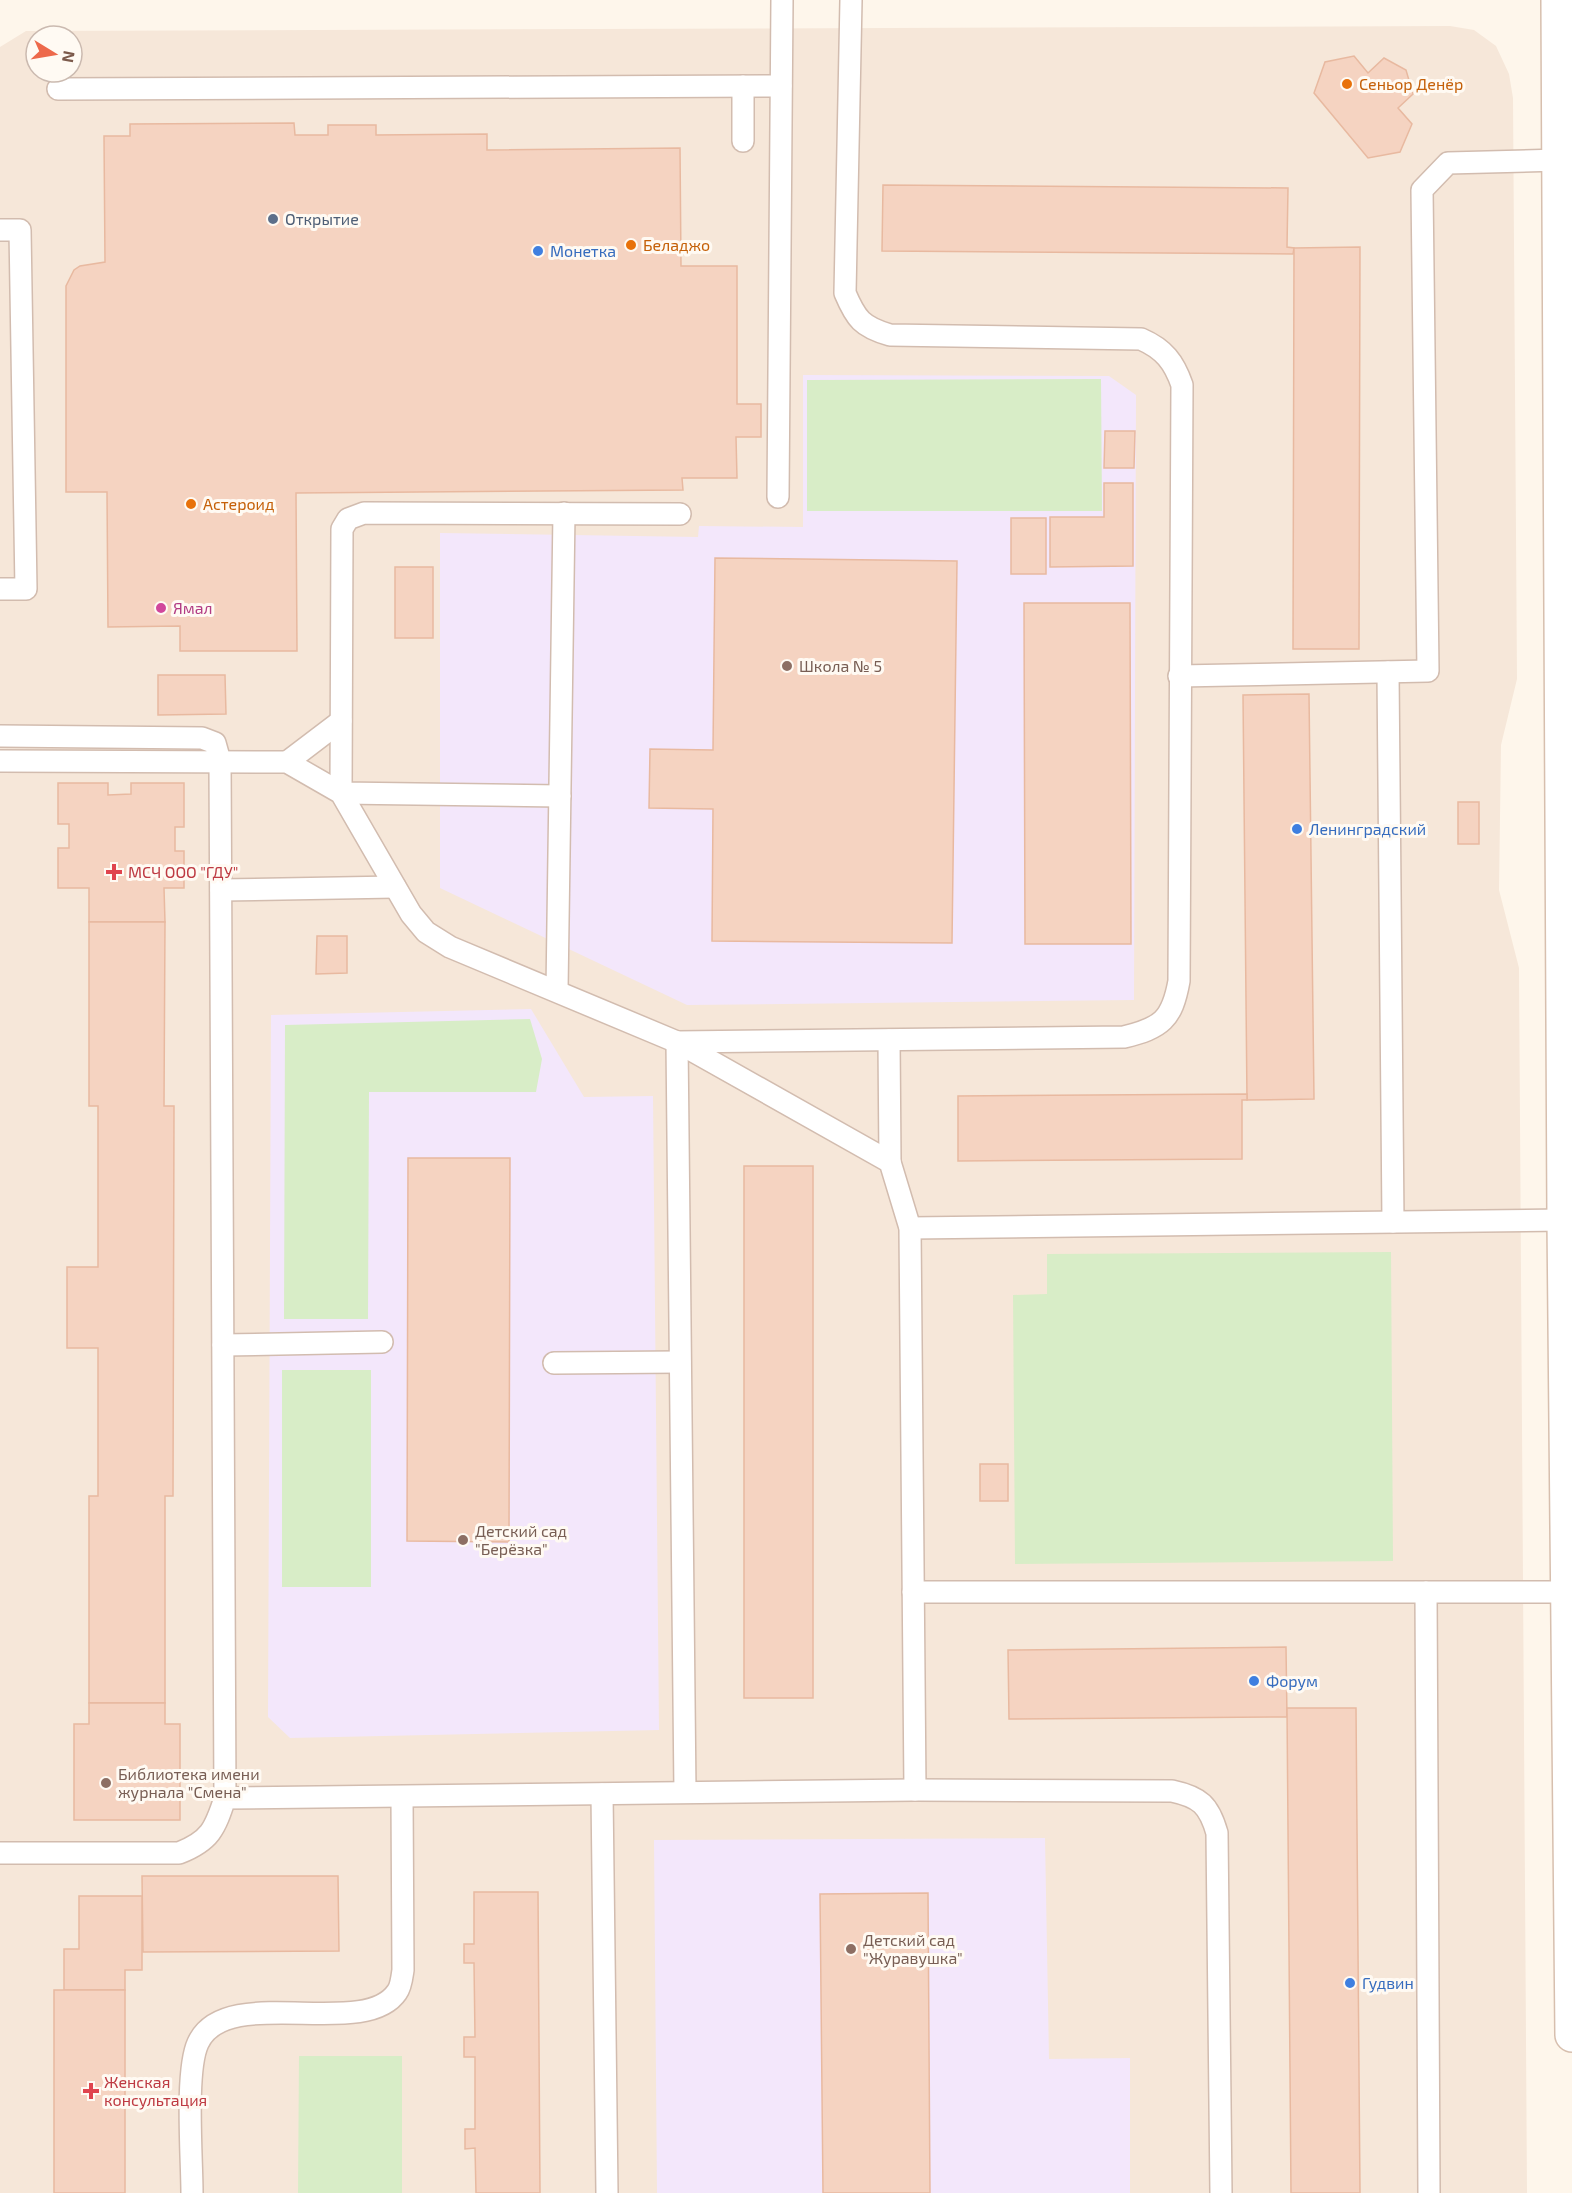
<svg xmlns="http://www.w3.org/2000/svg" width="1572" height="2193" font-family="'Exo 2',sans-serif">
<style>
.residential{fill:#f6e7d9;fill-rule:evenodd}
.education{fill:#f3e7fb}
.green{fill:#d8edc7}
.building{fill:#f5d3c1;stroke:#e8b9a0;stroke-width:1.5}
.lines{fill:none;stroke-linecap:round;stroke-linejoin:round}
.lane-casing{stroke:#d2bcaf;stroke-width:24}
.secondary-casing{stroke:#d7bfae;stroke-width:36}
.lane{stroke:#fff;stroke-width:21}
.secondary{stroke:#fff;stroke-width:33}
.food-dot{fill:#e8710a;stroke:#fffaf3;stroke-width:2}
.service-dot{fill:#5c6f8a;stroke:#fffaf3;stroke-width:2}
.shop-dot{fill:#3f7fe0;stroke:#fffaf3;stroke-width:2}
.hotel-dot{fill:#d1479c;stroke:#fffaf3;stroke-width:2}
.education-dot{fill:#8d6e63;stroke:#fffaf3;stroke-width:2}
.health-dot{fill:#e0444e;stroke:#fffaf3;stroke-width:2}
.labels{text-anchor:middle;stroke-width:6;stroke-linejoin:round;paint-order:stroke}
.food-label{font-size:16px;fill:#c56008;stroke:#fffaf3;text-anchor:start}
.service-label{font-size:16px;fill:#4e5e75;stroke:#fffaf3;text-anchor:start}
.shop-label{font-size:16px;fill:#366cbe;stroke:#fffaf3;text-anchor:start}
.hotel-label{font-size:16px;fill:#b23c85;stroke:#fffaf3;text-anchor:start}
.education-label{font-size:16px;fill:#785e54;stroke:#fffaf3;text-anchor:start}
.health-label{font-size:16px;fill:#be3a42;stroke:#fffaf3;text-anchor:start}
</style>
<rect width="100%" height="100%" fill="#fef6eb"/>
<path class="residential" d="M1450 26 1474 30 1496 46 1509 74 1513 98 1517 679 1501 745 1499 890 1519 968 1527 2193H0V47L26 31ZM36 36H72V72H36Z"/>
<g class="education">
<polygon points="803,375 1109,376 1136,395 1134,1000 687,1005 440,888 440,533 698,537 699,526 803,527"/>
<polygon points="531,1009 584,1097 653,1096 659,1730 290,1738 268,1717 271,1015"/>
<polygon points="1045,1838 1049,2059 1130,2058 1130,2193 657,2193 654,1840"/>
</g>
<g class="green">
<polygon points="1101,379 1102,511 807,511 807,380"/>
<polygon points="530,1019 542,1059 536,1092 369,1092 368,1319 284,1319 285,1025"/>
<polygon points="1391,1252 1393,1561 1015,1564 1013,1295 1047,1294 1047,1254"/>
<rect x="282" y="1370" width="89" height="217"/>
<polygon points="299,2056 402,2056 402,2193 298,2193"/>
</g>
<g class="building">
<polygon points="1354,56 1368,73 1384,58 1406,70 1413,94 1398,108 1412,124 1400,152 1368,158 1314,93 1325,62"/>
<polygon points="294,123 295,135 328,135 328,125 376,125 376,135 487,134 487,150 680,148 681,266 737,266 737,404 761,404 761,437 736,437 737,478 682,478 683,490 296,493 297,651 180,651 180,626 108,627 107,492 66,492 66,286 74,270 80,266 105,262 104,136 130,136 130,124"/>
<polygon points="883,185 1288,188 1287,247 1294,248 1293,254 882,251"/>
<polygon points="1360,247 1359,649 1293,649 1294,248"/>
<polygon points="1105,431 1135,431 1134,468 1104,468"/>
<polygon points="1104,483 1133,483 1133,566 1050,567 1050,517 1104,517"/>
<rect x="1011" y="518" width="35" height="56"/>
<polygon points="715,558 957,561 952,943 712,941 713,809 649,808 650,749 713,750"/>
<rect x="395" y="567" width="38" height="71"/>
<polygon points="1024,603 1130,603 1131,944 1025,944"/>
<polygon points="158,675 225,675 226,714 158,715"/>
<polygon points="1309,694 1314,1099 1247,1100 1243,695"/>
<polygon points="58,783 108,783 108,795 131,794 131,783 184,783 184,827 175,827 175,851 184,851 184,888 164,888 165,922 89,922 89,888 58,888 58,848 69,848 69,824 58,824"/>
<rect x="1458" y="802" width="21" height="42"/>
<polygon points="89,922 165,922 164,1106 174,1106 173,1496 165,1496 165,1703 89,1703 89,1496 98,1496 98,1348 67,1348 67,1267 98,1267 98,1106 89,1106"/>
<polygon points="317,936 347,936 347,973 316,974"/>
<polygon points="1247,1094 1247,1100 1242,1100 1242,1159 958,1161 958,1096"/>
<polygon points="408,1158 510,1158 509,1542 407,1541"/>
<rect x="744" y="1166" width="69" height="532"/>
<rect x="980" y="1464" width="28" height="37"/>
<polygon points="1286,1647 1287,1717 1009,1719 1008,1650"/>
<polygon points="89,1703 165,1703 165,1724 180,1724 180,1820 74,1820 74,1724 89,1724"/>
<polygon points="1287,1708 1356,1708 1360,2193 1291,2193"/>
<polygon points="142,1876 338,1876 339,1951 143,1952"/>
<polygon points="474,1892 538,1892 540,2193 476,2193 475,2148 465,2149 465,2129 475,2129 475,2057 464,2057 464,2037 475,2037 474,1963 464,1963 464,1944 474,1944"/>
<polygon points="928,1893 930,2193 823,2193 820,1894"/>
<polygon points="79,1896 142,1896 142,1970 125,1970 125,1990 64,1990 64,1949 79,1949"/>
<rect x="54" y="1990" width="71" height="203"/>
</g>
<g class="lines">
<defs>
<g id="lane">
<polyline points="743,86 743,141"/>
<polyline points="58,89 781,86"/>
<polyline points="0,230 20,230 26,589 0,589"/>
<polyline points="778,497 782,0"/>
<polyline points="1388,672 1393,1222"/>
<polyline points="1179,676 1428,671 1422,190 1448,163 1559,160"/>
<polyline points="0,736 202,738 215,743 220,761 225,1798"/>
<polyline points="0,761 287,762 341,793 411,914 426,932 450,947 677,1042 890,1162 910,1228 915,1790"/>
<polyline points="287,762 341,721"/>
<polyline points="560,796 341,793 342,529 348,519 364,513 680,514"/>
<polyline points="221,890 395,887"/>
<polyline points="557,990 564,513"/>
<polyline points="889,1040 890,1162"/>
<path d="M677 1042 1124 1037C1161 1028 1172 1020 1179 981L1182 385C1174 362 1164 349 1141 339L890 335C862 327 856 319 845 293L851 0"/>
<polyline points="677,1042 685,1792"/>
<polyline points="910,1228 1564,1220"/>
<polyline points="223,1345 382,1342"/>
<polyline points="554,1363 680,1362"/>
<polyline points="913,1592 1568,1592"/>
<polyline points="1426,1592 1429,2193"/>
<polyline points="602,1794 607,2193"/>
<path d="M0 1853H179C210 1841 215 1829 225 1798L915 1790 1172 1791C1200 1797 1209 1805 1217 1833L1221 2193"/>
<path d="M192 2193C192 2158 185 2071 198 2043 226 1982 364 2041 397 1992 401 1987 402 1977 403 1970L402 1797"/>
</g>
<polyline id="secondary" points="1558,0 1564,1220 1572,2035"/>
</defs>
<use href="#lane" class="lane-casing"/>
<use href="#secondary" class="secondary-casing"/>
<use href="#lane" class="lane"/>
<use href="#secondary" class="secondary"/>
</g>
<g class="food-dot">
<circle cx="1347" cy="84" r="6"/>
<circle cx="631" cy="245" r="6"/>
<circle cx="191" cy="504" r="6"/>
</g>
<circle class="service-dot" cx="273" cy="219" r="6"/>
<g class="shop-dot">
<circle cx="538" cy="251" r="6"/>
<circle cx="1297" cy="829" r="6"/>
<circle cx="1254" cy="1681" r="6"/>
<circle cx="1350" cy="1983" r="6"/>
</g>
<circle class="hotel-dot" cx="161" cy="608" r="6"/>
<g class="education-dot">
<circle cx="787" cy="666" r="6"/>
<circle cx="463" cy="1540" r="6"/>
<circle cx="106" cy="1783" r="6"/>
<circle cx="851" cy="1949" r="6"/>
</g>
<g class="health-dot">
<path d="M111 863h6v6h6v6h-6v6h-6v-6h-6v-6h6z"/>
<path d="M88 2082h6v6h6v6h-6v6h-6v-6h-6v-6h6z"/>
</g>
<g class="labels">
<g class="food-label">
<text x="1359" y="90">Сеньор Денёр</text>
<text x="643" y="251">Беладжо</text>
<text x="203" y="510">Астероид</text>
</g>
<g class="service-label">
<text x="285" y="225">Открытие</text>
</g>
<g class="shop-label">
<text x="550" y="257">Монетка</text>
<text x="1309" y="835">Ленинградский</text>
<text x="1266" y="1687">Форум</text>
<text x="1362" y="1989">Гудвин</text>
</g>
<g class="hotel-label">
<text x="173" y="614">Ямал</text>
</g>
<g class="education-label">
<text x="799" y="672">Школа № 5</text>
<text x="475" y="1537">Детский сад<tspan x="475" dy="18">"Берёзка"</tspan></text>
<text x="118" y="1780">Библиотека имени<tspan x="118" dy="18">журнала "Смена"</tspan></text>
<text x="863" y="1946">Детский сад<tspan x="863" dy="18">"Журавушка"</tspan></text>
</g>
<g class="health-label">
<text x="128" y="878">МСЧ ООО "ГДУ"</text>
<text x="104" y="2088">Женская<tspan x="104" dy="18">консультация</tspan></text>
</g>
</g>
<g transform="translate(54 54) rotate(101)"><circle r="28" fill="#fffaf3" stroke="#cbbab0" stroke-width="1.5"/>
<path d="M0-4.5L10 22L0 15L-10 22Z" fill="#ed694b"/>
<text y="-9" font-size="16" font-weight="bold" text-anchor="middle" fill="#7c5a4b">N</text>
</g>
</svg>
